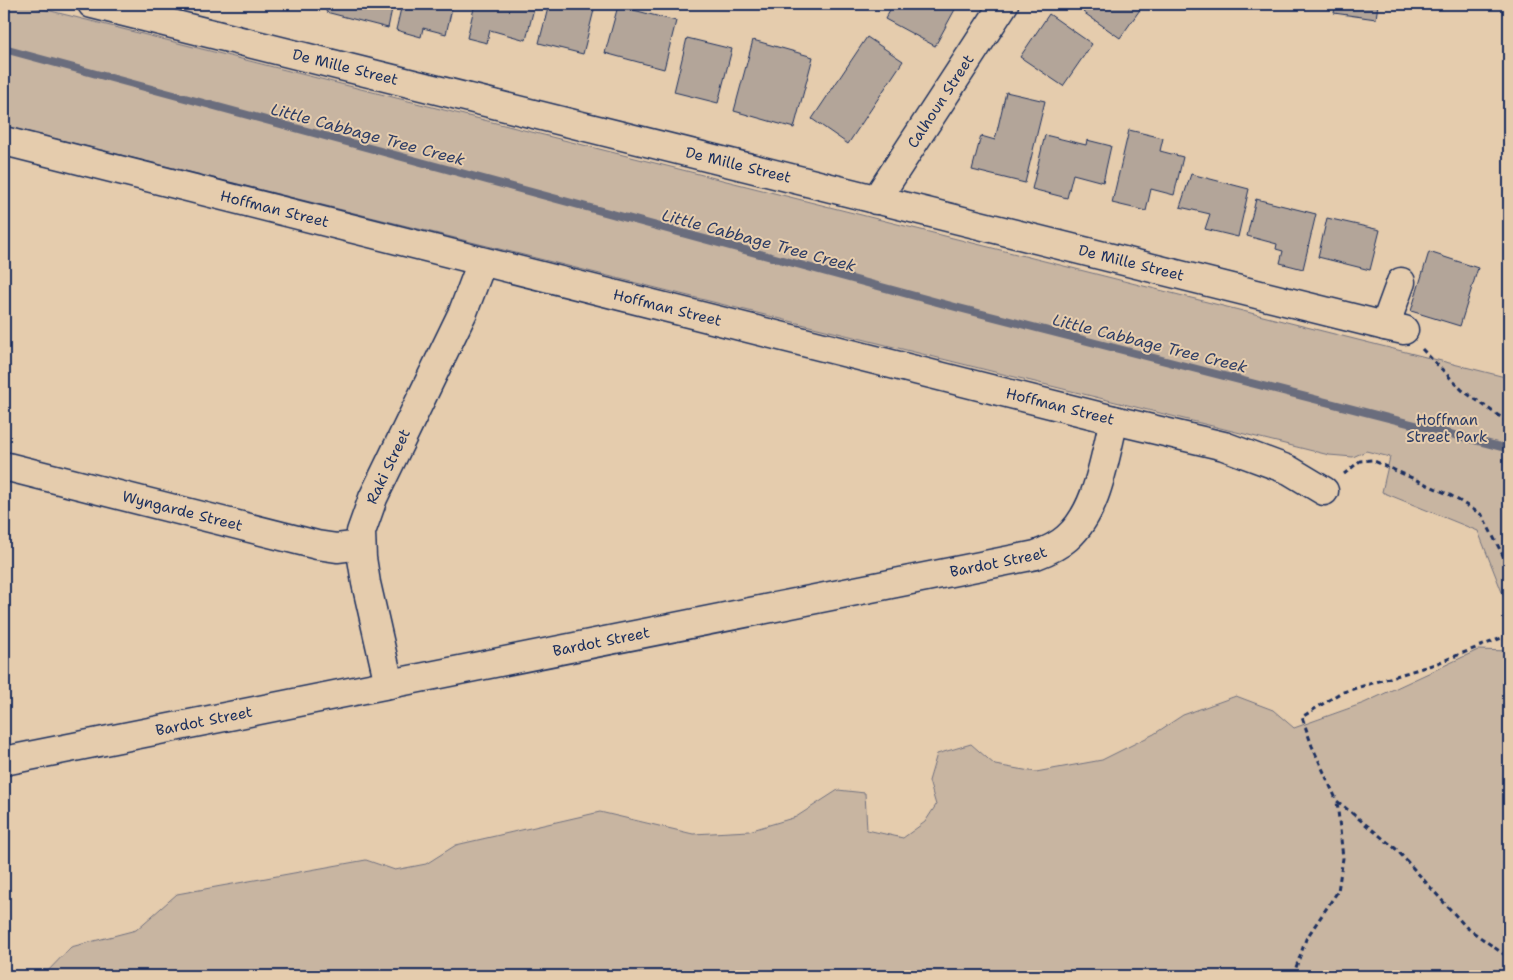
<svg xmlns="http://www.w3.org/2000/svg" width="1513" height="980" font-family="'Shantell Sans',sans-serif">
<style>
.green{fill:#c8b5a1;stroke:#727280}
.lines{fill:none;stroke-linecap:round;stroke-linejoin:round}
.stream{stroke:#6b6d7d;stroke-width:8}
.building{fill:#b3a599;stroke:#1b2f5e}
.minor-casing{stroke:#1b2f5e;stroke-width:31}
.path{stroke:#1b2f5e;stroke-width:3;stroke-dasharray:5 4;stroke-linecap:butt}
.minor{stroke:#e5ccad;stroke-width:28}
.labels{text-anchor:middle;stroke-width:4;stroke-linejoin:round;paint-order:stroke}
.street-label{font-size:15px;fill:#1b2f5e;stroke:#e5ccad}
.park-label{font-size:15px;fill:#2c3c65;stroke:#e5ccad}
.water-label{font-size:16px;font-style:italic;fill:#2f3e66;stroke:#e5ccad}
</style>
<rect width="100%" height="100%" fill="#e5ccad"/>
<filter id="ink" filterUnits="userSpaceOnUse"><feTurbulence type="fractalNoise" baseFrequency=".02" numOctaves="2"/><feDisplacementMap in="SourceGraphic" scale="10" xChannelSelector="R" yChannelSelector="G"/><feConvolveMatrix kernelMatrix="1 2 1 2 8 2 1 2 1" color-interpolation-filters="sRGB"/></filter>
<g filter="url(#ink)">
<g class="green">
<polygon points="4,4 23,4 1509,378 1509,610 1478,531 1382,492 1390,457 1366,451 1353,457 1329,455 4,126"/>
<polygon points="1478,650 1509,651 1509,976 38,976 43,976 71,947 136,930 177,894 366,860 395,870 426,864 456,845 600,812 693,834 749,831 796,817 838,790 865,793 867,830 903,838 925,822 936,805 929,781 937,754 971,744 995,765 1036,772 1102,760 1154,734 1183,715 1236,696 1273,710 1294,728 1364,703"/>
</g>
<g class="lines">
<polyline class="stream" points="4,49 959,308 1509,449"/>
</g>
<g class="building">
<polygon points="287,4 304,4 303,8"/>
<polygon points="328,4 393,4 388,28 326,12"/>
<polygon points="402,4 453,4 446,34 423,28 421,37 396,30"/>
<polygon points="475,4 535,4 526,40 490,30 487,43 467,38"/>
<polygon points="549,4 581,4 580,7 594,10 583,54 539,43"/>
<polygon points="893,4 958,4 935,46 885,19"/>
<polygon points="1088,4 1144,4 1120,38 1083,12"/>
<polygon points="1336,4 1378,4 1376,19 1334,13"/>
<polygon points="618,6 676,21 664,69 605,53"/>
<polygon points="1049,14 1092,44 1063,86 1020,57"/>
<polygon points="867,37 903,61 848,144 812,119"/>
<polygon points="687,38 732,49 718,103 674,92"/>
<polygon points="753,40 813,57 794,128 734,111"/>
<polygon points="1006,92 1045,101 1025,183 972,170 981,136 995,140"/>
<polygon points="1129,130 1163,138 1160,151 1183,157 1174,195 1151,189 1146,211 1112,203"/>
<polygon points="1045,135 1086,145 1087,140 1111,146 1103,182 1073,174 1067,198 1032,189"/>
<polygon points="1191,174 1249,189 1238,237 1205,229 1210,214 1180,207"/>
<polygon points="1256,199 1316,214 1303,269 1280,263 1283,251 1276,249 1277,244 1247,236"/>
<polygon points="1327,218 1380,230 1370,270 1318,257"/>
<polygon points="1429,252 1478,268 1460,326 1411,311"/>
</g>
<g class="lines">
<defs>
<g id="minor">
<path id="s1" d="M92 4 1385 326"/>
<path id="s2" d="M4 141 1114 420 1224 446 1289 470 1324 491"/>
<path id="s3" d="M876 200 1004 4"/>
<polyline points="1401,282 1385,326 1404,330"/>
<path id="s4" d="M4 466 317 545 337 548 361 545"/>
<path id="s5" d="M389 684 366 583 362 558 361 532 373 498 463 312 482 262"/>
<path id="s6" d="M4 761 1036 555C1047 551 1058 546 1067 538 1098 511 1104 459 1114 420"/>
</g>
</defs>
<use href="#minor" class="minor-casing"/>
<g class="path">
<polyline points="1422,349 1462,390 1509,423"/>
<polyline points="1344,474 1360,461 1372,460 1450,495 1482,515 1509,567"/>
<polyline points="1509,635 1435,664 1340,693 1302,717 1312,746 1337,801 1396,849 1466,927 1509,958"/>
<polyline points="1293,976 1306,939 1338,891 1343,858 1337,801"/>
</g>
<use href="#minor" class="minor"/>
</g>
</g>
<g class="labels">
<g class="street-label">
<text dy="5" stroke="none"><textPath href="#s1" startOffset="261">De Mille Street</textPath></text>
<text dy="5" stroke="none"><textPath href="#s3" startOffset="118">Calhoun Street</textPath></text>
<text dy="5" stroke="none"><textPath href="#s1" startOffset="666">De Mille Street</textPath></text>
<text dy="5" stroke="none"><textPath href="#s2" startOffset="279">Hoffman Street</textPath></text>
<text dy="5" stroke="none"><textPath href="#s1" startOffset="1071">De Mille Street</textPath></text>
<text dy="5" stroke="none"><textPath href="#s2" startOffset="684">Hoffman Street</textPath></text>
<text dy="5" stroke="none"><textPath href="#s2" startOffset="1089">Hoffman Street</textPath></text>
<text dy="5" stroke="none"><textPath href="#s5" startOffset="226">Raki Street</textPath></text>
<text dy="5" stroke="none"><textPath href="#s4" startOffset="184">Wyngarde Street</textPath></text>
<text dy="5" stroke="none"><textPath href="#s6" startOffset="1014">Bardot Street</textPath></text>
<text dy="5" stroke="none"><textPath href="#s6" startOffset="609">Bardot Street</textPath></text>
<text dy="5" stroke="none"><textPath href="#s6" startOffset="204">Bardot Street</textPath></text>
</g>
<g class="park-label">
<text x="1447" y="425">Hoffman<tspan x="1447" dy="17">Street Park</tspan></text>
</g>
<g class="water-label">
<text transform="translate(368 134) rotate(15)" y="6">Little Cabbage Tree Creek</text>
<text transform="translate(759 240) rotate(15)" y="6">Little Cabbage Tree Creek</text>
<text transform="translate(1150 343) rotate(14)" y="6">Little Cabbage Tree Creek</text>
</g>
</g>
<rect width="1513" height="980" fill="none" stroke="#e5ccad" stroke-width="20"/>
<rect x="10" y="10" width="1493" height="960" fill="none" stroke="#1b2f5e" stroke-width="2" filter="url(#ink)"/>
</svg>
